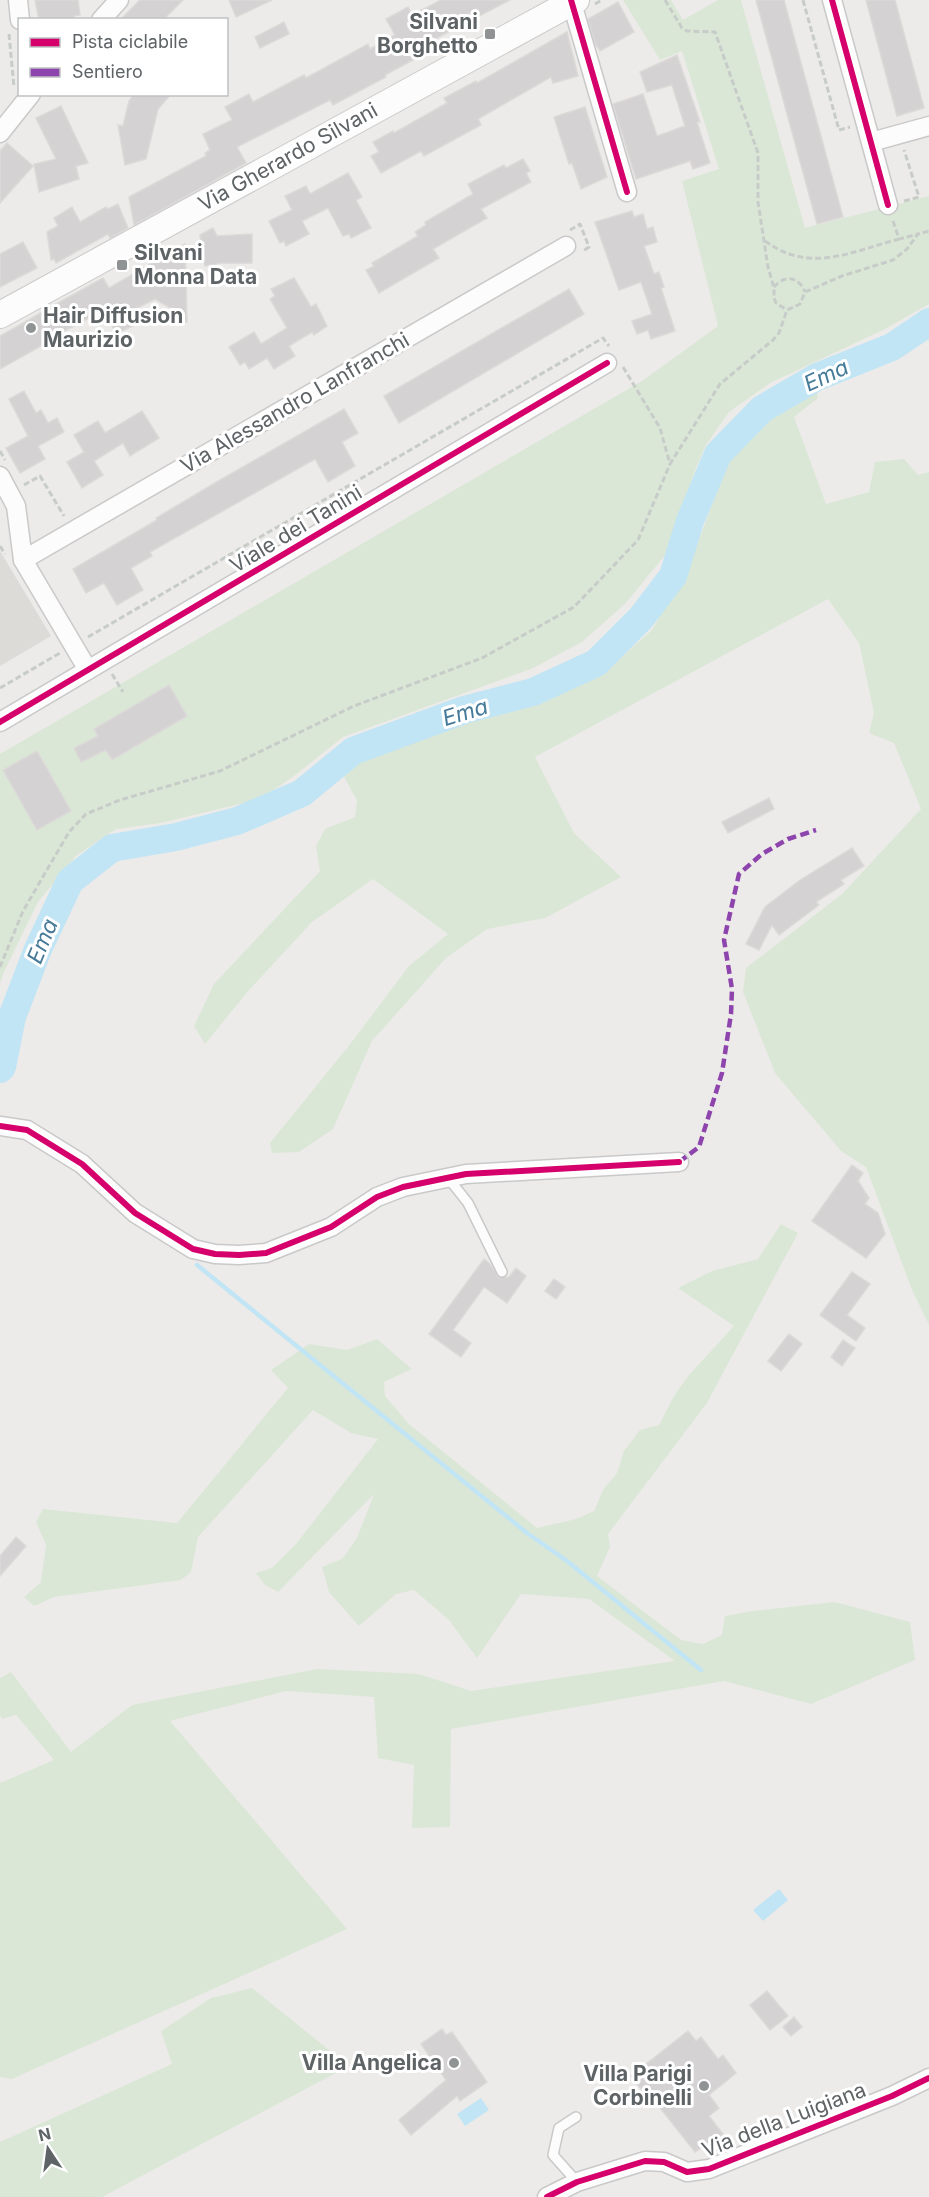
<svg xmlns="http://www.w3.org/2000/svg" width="929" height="2197" font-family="Inter,sans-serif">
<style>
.education{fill:#dddbd7}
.green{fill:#dae7d6}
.water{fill:#c1e5f4}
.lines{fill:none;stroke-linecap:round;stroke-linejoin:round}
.stream{stroke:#c1e5f4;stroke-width:4.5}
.river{stroke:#c1e5f4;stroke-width:28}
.building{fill:#d4d2d2;stroke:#dcdad8;stroke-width:1.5}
.lane-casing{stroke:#cac9c9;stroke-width:12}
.street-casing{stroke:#cac9c9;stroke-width:21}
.secondary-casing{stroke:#c9c9c9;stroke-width:28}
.path{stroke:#c7ccc9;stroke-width:3;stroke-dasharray:6 3;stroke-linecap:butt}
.lane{stroke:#fcfcfc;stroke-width:9}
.street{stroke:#fcfcfc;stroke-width:18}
.secondary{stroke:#fcfcfc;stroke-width:26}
.quiet{stroke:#8e44ad;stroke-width:4.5;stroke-dasharray:9 4.5;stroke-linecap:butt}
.cycleway-casing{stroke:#fff;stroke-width:10}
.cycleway{stroke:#d6006c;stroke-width:6}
.poi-dot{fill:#909394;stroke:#fff;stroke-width:2}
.labels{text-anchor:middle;stroke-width:6;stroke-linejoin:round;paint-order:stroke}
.poi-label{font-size:21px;font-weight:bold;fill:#5e6366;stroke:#fff;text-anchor:end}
.street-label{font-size:21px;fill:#5e6366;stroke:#fff}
.water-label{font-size:22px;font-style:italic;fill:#457a98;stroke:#fff}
</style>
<rect width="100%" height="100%" fill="#edebe9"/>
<polygon class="education" points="0,551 51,636 0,666"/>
<g class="green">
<polygon points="623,0 671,0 683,20 718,0 741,0 805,228 929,196 929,304 885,329 770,383 729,412 706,445 696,468 666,554 625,604 582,642 531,669 343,737 294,776 260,799 161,823 116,829 76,856 38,902 3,974 0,984 0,754 642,381 718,326 682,181 719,169 682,51 660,60"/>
<polygon points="816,388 818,398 794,417 826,504 869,492 875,462 904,459 918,475 929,472 929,1325 912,1290 866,1167 841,1151 775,1073 743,992 746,968 842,894 921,809 894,743 869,733 874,713 859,643 828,599 535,757 574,833 621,877 545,918 487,929 446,958 372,1041 333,1129 299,1152 272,1153 270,1143 351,1043 409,966 448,934 373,879 312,922 250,989 205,1044 194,1026 214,984 320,871 316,846 325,829 355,817 357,800 344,777 364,757 488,717 608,669 652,630 693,556 730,456 753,431 785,405"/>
<polygon points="781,1224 798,1233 707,1403 608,1534 610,1547 597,1576 681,1640 703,1644 722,1635 725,1616 752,1611 835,1602 910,1622 915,1660 811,1704 724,1681 451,1729 450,1827 412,1828 414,1765 378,1758 374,1697 286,1691 170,1721 347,1929 12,2079 0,2077 0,1783 54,1760 16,1715 2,1719 0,1715 0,1678 11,1672 71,1752 132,1705 317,1669 419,1674 471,1691 675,1661 589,1599 521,1594 477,1658 449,1620 414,1590 396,1594 359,1626 329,1592 322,1567 342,1559 357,1538 374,1494 278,1592 265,1585 256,1573 272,1568 296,1544 378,1439 351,1433 313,1410 198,1537 191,1572 181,1580 54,1597 34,1606 24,1597 41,1582 46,1545 36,1522 43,1509 177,1523 288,1388 271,1370 309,1344 347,1350 377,1339 412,1369 384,1382 385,1396 409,1424 537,1528 576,1519 594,1511 603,1490 617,1473 624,1451 640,1430 659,1425 674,1396 688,1376 734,1326 678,1288 712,1271 758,1259"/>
<polygon points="252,1988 349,2066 102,2197 0,2197 0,2142 172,2064 161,2031 211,1998"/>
</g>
<g class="water">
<polygon points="779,1889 788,1900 763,1921 753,1910"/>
<polygon points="481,2098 489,2110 465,2126 457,2114"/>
</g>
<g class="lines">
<polyline class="stream" points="197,1265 527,1533 567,1561 701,1670"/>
<polyline class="river" points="0,1069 2,1067 12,1017 38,949 70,881 112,848 176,837 237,821 302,793 353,751 464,710 533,692 596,663 641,618 673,576 690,521 718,454 762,409 817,377 892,347 929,322"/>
</g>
<g class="building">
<polygon points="35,0 78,0 80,15 74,16 75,20 39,20"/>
<polygon points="140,0 183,0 163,20 120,20"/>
<polygon points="229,0 272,0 236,17"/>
<polygon points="441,0 510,0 435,39 439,46 385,75 386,77 333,105 330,100 237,147 246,163 134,225 129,197 206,156 205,153 210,150 203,134 232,120 225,107 249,94 253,102 304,75 306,78 368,44 370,49 395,35 386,19 408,7 412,15"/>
<polygon points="756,0 784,0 843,217 817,224"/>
<polygon points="866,0 895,0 924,108 897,116"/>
<polygon points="618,2 634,32 600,51 595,43 588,19"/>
<polygon points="284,22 289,34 260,48 255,37"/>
<polygon points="567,32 578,76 553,83 551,77 478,119 481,125 424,156 421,151 381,173 371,156 379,152 373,142 393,131 394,133 447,103 444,98 476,81 477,83"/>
<polygon points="677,55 700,122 697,122 710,163 693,169 690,161 636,179 613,104 643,94 657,136 685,126 672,85 647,92 640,72"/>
<polygon points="134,94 171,94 158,109 146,159 125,165 118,125 123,126 129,101"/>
<polygon points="61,106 88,163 76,166 79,179 39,192 34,164 56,159 36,118"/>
<polygon points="585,107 607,177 581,189 572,163 569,164 554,117"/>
<polygon points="7,143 33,166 0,203 0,151"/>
<polygon points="523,159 530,171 526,173 531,182 481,209 487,218 433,249 439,258 379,293 366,270 374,266 372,263 418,236 415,232 426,225 425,222 473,194 468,184 504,165 506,168"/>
<polygon points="348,173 362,197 356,200 371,228 351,238 349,234 343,236 328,208 302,221 309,234 286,246 284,241 280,243 269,221 292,210 285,196 306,186 310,194"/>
<polygon points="118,204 128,228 110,238 108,234 56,263 54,259 51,260 47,232 58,226 54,218 72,207 80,222 106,207 108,209"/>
<polygon points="632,211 634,217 643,214 647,229 653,227 657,242 644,246 654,274 659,272 664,287 661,288 675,331 651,339 648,330 637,334 632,321 652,314 641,282 619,290 595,222"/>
<polygon points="213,228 217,236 252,234 252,263 221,263 205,266 200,235"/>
<polygon points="23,242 37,268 0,287 0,254"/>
<polygon points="185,244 187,322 174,322 174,310 155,299 129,312 135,325 116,334 104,310 51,338 52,340 0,369 0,336 56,304 59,310 58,303 103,278 109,288"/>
<polygon points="294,278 311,307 316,304 327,326 314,335 312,332 289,346 295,356 274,369 267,358 249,369 245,362 240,365 229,347 254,332 261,344 287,328 270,299 275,296 271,289"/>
<polygon points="569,289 584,314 399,423 384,396"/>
<polygon points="24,391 36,413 41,410 48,423 57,418 64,432 38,446 45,459 20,473 6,448 28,436 9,399"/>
<polygon points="344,409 358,433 342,442 355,466 328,482 315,459 150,552 152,556 131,568 143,590 117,605 104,583 86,593 73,569 157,520 156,518 215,483"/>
<polygon points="142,411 159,438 130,456 123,443 94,461 103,475 82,488 67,462 84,452 74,435 98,421 105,433"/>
<polygon points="169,685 187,716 112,760 106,750 81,762 74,748 98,736 94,729"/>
<polygon points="37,751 71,811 37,830 3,770"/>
<polygon points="769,798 774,809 728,833 722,822"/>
<polygon points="852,848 864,866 841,880 844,884 816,902 819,905 779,935 772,925 759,950 746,944 765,907 800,880"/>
<polygon points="852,1165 863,1173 858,1181 869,1198 865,1204 878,1213 885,1234 866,1258 812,1221"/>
<polygon points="484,1259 490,1264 499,1278 509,1277 516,1268 526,1276 507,1303 484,1287 453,1330 471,1343 461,1357 429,1334"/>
<polygon points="852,1272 870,1284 847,1315 865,1328 856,1341 820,1315"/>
<polygon points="554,1279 565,1287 556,1299 545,1291"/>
<polygon points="789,1334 802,1344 781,1371 768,1361"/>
<polygon points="843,1340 855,1348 842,1366 831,1357"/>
<polygon points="16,1537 26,1546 0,1576 0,1556"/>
<polygon points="767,1991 788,2016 770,2030 750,2005"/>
<polygon points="794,2017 802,2027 791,2036 783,2027"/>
<polygon points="442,2029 446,2035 452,2032 487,2082 460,2101 457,2096 411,2135 399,2120 446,2080 421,2044"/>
<polygon points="688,2031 696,2041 701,2037 718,2059 723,2055 736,2073 709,2095 719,2108 709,2116 723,2134 695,2152 646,2090 644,2093 631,2076"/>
</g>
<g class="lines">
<defs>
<g id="lane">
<polyline points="449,1179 468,1203 502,1272"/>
<polyline points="576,2117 559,2128 553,2155 577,2182"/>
</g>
<g id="street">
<polyline points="18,0 20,20"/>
<polyline points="571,0 627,192"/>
<polyline points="832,0 888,205"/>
<polyline points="101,20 119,0"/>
<polyline points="0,133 31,94"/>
<polyline points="871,142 929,126"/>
<polyline points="0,476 16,506 23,560 88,670"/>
<polyline points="23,560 566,246"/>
<polyline points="0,722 607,363"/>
<polyline points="0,1126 27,1130 82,1164 135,1213 193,1249 215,1254 239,1255 266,1253 331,1227 377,1197 403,1187 466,1174 679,1162"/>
<polyline points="547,2197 577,2182 645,2161 664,2162 687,2172 709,2169 892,2096 929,2078"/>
</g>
<polyline id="secondary" points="0,315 576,0"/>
</defs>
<use href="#lane" class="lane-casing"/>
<use href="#street" class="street-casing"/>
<use href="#secondary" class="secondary-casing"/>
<g class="path">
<polyline points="665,0 682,28 687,31 715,32 758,153 758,202 768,267 774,288 774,298 776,303 787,310"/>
<polyline points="803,0 839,130 850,127"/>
<polyline points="595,4 602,0"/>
<polyline points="9,34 14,87"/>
<polyline points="904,201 919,197 904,150"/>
<polyline points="893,221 899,239 918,234"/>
<polyline points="570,230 580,224 589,247 583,251"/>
<path d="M765 241C810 274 850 252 899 239"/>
<path d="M774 287C785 274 799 277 805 292"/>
<polyline points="623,367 660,428 670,464 720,384 773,340 779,333 787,310 800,304 805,292 842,276 893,260 907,249 918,234 929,231"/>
<polyline points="0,451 5,460"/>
<polyline points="24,485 40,476 64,516"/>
<polyline points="0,546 5,554"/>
<polyline points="88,637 603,338 609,346"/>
<polyline points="112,674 123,692"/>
<polyline points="0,688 60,653"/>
<polyline points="0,967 23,911 69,832 86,814 120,800 220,771 354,706 482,658 574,607 638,540 670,464"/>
</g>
<use href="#lane" class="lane"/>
<use href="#street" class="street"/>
<use href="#secondary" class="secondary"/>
<polyline class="quiet" points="679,1162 699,1147 722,1073 731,1014 732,989 724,940 739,874 762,854 788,839 816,830"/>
<defs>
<g id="cycleway">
<polyline points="571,0 627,192"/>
<polyline points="832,0 888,205"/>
<polyline points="0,722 607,363"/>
<polyline points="0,1126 27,1130 82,1164 135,1213 193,1249 215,1254 239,1255 266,1253 331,1227 377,1197 403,1187 466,1174 679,1162"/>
<polyline points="547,2197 577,2182 645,2161 664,2162 687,2172 709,2169 892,2096 929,2078"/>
</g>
</defs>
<use href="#cycleway" class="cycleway-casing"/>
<use href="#cycleway" class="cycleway"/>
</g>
<g class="poi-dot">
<rect x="484" y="28" width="12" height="12" rx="3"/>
<rect x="116" y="259" width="12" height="12" rx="3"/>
<circle cx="31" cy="328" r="6"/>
<circle cx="454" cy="2063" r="6"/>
<circle cx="704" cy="2086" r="6"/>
</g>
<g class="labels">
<g class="poi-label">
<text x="478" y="29">Silvani<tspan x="478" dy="24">Borghetto</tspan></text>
<text x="134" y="260" text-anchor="start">Silvani<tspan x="134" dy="24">Monna Data</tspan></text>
<text x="43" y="323" text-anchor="start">Hair Diffusion<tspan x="43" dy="24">Maurizio</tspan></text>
<text x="442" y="2070">Villa Angelica</text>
<text x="692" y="2081">Villa Parigi<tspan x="692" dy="24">Corbinelli</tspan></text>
</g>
<g class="street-label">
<text transform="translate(288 157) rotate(-29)" y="7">Via Gherardo Silvani</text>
<text transform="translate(295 403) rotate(-30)" y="7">Via Alessandro Lanfranchi</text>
<text transform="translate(296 529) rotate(-31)" y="7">Viale dei Tanini</text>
<text transform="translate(784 2120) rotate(-21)" y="7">Via della Luigiana</text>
</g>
<g class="water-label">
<text transform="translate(826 375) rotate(-25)" y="8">Ema</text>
<text transform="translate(465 712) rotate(-17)" y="8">Ema</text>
<text transform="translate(42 941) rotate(-67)" y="8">Ema</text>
</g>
</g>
<rect x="18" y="18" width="210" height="78" fill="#ffffff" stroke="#bfc1c2" stroke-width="1.5"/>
<rect x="30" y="38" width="30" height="9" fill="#d6006c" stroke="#bfc1c2" stroke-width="1.5"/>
<text x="72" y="48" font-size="18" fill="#5e6366">Pista ciclabile</text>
<rect x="30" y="68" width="30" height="9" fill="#8e44ad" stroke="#bfc1c2" stroke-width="1.5"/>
<text x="72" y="78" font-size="18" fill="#5e6366">Sentiero</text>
<g transform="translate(48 2149) rotate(347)" stroke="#ffffff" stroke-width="4.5" paint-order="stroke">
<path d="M0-4.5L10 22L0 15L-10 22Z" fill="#5e6366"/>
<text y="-9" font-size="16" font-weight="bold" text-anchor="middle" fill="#5e6366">N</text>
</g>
</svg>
